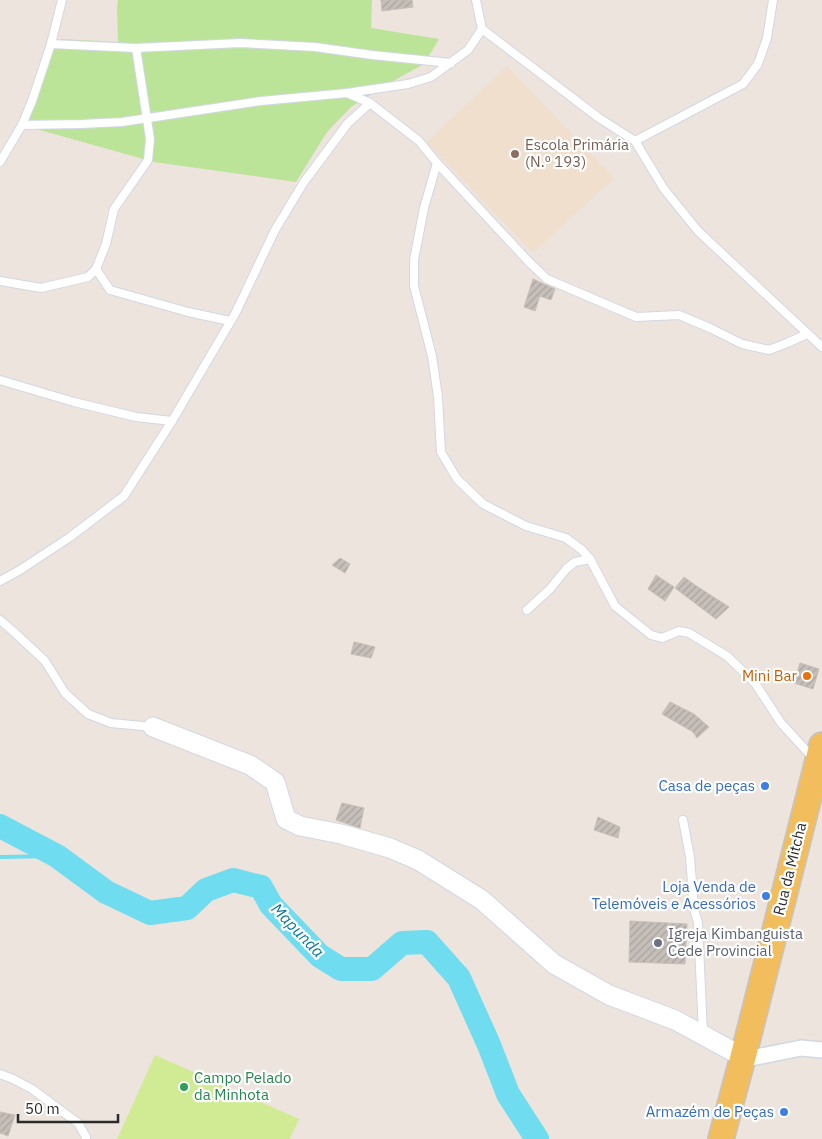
<svg xmlns="http://www.w3.org/2000/svg" width="822" height="1139" font-family="'IBM Plex Sans',sans-serif">
<style>
.education{fill:#efdfcc}
.grass{fill:#bbe499}
.pitch{fill:#d0eb94}
.lines{fill:none;stroke-linecap:round;stroke-linejoin:round}
.stream{stroke:#6fdcf0;stroke-width:4}
.river{stroke:#6fdcf0;stroke-width:24}
.building{fill:url(#building-hatch);stroke:#c8c0b6}
.service-casing{stroke:#d2d7e4;stroke-width:10}
.minor-casing{stroke:#d2d7e4;stroke-width:18}
.tertiary-casing{stroke:#d2d7e4;stroke-width:21}
.primary-casing{stroke:#c4c4c4;stroke-width:28}
.service{stroke:#fff;stroke-width:8}
.minor{stroke:#fff;stroke-width:15}
.tertiary{stroke:#fff;stroke-width:19}
.primary{stroke:#f2be5d;stroke-width:25}
.education-dot{fill:#8d6e63;stroke:#fff;stroke-width:2}
.food-dot{fill:#e8710a;stroke:#fff;stroke-width:2}
.shop-dot{fill:#3f7fe0;stroke:#fff;stroke-width:2}
.worship-dot{fill:#6b7280;stroke:#fff;stroke-width:2}
.leisure-dot{fill:#2e9e5b;stroke:#fff;stroke-width:2}
.labels{text-anchor:middle;stroke-width:4.5;stroke-linejoin:round;paint-order:stroke}
.education-label{font-size:15px;fill:#785e54;stroke:#fff;text-anchor:start}
.food-label{font-size:15px;fill:#c56008;stroke:#fff;text-anchor:end}
.shop-label{font-size:15px;fill:#366cbe;stroke:#fff;text-anchor:end}
.street-label{font-size:15px;fill:#2b2b2b;stroke:#fff}
.worship-label{font-size:15px;fill:#5b616d;stroke:#fff;text-anchor:start}
.leisure-label{font-size:15px;fill:#27864d;stroke:#fff;text-anchor:start}
.water-label{font-size:16px;font-style:italic;fill:#0c7c9d;stroke:#fff}
</style>
<defs>
<pattern id="building-hatch" width="6" height="6" patternUnits="userSpaceOnUse" patternTransform="scale(1.25)"><rect width="6" height="6" fill="#c5beb9"/><path d="M-1 1l2-2M0 6l6-6M5 7l2-2" fill="none" stroke="#a9a39f"/></pattern>
</defs>
<rect width="100%" height="100%" fill="#ede4dd"/>
<polygon class="education" points="507,66 614,178 533,253 427,142"/>
<polygon class="grass" points="118,0 372,0 371,28 439,39 424,64 382,87 351,107 327,132 296,182 154,162 22,125 51,44 61,44 61,39 118,42 117,8"/>
<polygon class="pitch" points="155,1055 299,1119 290,1139 117,1139"/>
<g class="lines">
<polyline class="stream" points="0,857 57,856"/>
<polyline class="river" points="0,826 57,856 106,892 150,913 187,908 206,890 233,880 261,887 271,905 320,956 341,969 372,969 402,943 427,942 459,978 489,1045 508,1094 537,1139"/>
</g>
<g class="building">
<polygon points="381,0 412,0 413,7 382,11"/>
<polygon points="533,279 555,289 551,300 540,296 535,311 524,307"/>
<polygon points="340,558 350,564 345,573 332,565"/>
<polygon points="656,575 674,587 665,601 648,589"/>
<polygon points="684,577 695,585 729,607 716,619 675,588"/>
<polygon points="354,642 375,647 371,658 351,654"/>
<polygon points="800,663 819,669 813,689 794,683"/>
<polygon points="670,702 694,714 709,727 697,738 693,732 662,714"/>
<polygon points="342,803 364,808 360,828 336,820"/>
<polygon points="598,817 620,827 618,838 594,830"/>
<polygon points="630,921 687,924 685,964 629,962"/>
<polygon points="0,1112 15,1115 8,1136 0,1133"/>
</g>
<g class="lines">
<defs>
<g id="service">
<polyline points="476,0 482,29 599,118 635,141 664,189 698,231 822,347"/>
<polyline points="51,44 136,48 240,43 315,47 372,55 451,63"/>
<polyline points="347,93 370,103 419,141 437,163 424,208 414,260 414,286 432,356 438,397 441,452 457,479 483,504 526,526 566,538 582,550 590,559 615,606 651,635 662,638 679,631 689,633 727,656 755,683 781,723 814,759"/>
<polyline points="22,125 81,124 122,122 261,101 347,93 408,84 431,77 468,50 482,29"/>
<polyline points="635,141 743,84 758,64 767,38 773,0"/>
<polyline points="0,162 22,125 32,101 51,44 62,0"/>
<polyline points="437,163 529,262 547,279 636,317 679,315 710,328 742,344 769,350 787,343 807,334"/>
<polyline points="96,269 110,290 188,312 230,321"/>
<polyline points="0,281 41,288 88,277 96,269 106,244 114,209 148,160 150,139 136,48"/>
<polyline points="0,380 74,402 136,417 172,421"/>
<polyline points="0,581 20,570 70,537 124,496 172,421 235,314 275,230 304,182 348,123 370,103"/>
<polyline points="527,610 550,589 567,568 575,562 590,559"/>
<polyline points="0,620 14,632 45,661 65,693 88,714 111,723 153,727"/>
<polyline points="683,820 690,857 694,909 698,923 703,1034"/>
<polyline points="0,1074 13,1079 32,1089 63,1112 78,1123 86,1137 86,1139"/>
</g>
<polyline id="minor" points="743,1057 751,1058 801,1048 822,1050"/>
<polyline id="tertiary" points="153,727 250,765 275,782 286,819 300,826 341,834 390,848 418,860 482,900 554,964 609,995 675,1020 743,1057"/>
<polyline id="primary" points="721,1139 743,1057 822,745"/>
</defs>
<use href="#service" class="service-casing"/>
<use href="#minor" class="minor-casing"/>
<use href="#tertiary" class="tertiary-casing"/>
<use href="#primary" class="primary-casing"/>
<use href="#service" class="service"/>
<use href="#minor" class="minor"/>
<use href="#tertiary" class="tertiary"/>
<use href="#primary" class="primary"/>
</g>
<circle class="education-dot" cx="515" cy="154" r="5"/>
<circle class="food-dot" cx="807" cy="676" r="5"/>
<g class="shop-dot">
<circle cx="765" cy="786" r="5"/>
<circle cx="766" cy="896" r="5"/>
<circle cx="784" cy="1112" r="5"/>
</g>
<circle class="worship-dot" cx="658" cy="943" r="5"/>
<circle class="leisure-dot" cx="184" cy="1087" r="5"/>
<g class="labels">
<g class="education-label">
<text x="525" y="150">Escola Primária<tspan x="525" dy="17">(N.º 193)</tspan></text>
</g>
<g class="food-label">
<text x="797" y="681">Mini Bar</text>
</g>
<g class="shop-label">
<text x="755" y="791">Casa de peças</text>
<text x="756" y="892">Loja Venda de<tspan x="756" dy="17">Telemóveis e Acessórios</tspan></text>
<text x="774" y="1117">Armazém de Peças</text>
</g>
<g class="street-label">
<text transform="translate(790 869) rotate(-76)" y="5">Rua da Mitcha</text>
</g>
<g class="worship-label">
<text x="668" y="939">Igreja Kimbanguista<tspan x="668" dy="17">Cede Provincial</tspan></text>
</g>
<g class="leisure-label">
<text x="194" y="1083">Campo Pelado<tspan x="194" dy="17">da Minhota</tspan></text>
</g>
<g class="water-label">
<text transform="translate(298 930) rotate(46)" y="6">Mapunda</text>
</g>
</g>
<path d="M18 1114v8h100v-8" fill="none" stroke="#2b2b2b" stroke-width="2.5"/>
<text x="25" y="1114" font-size="15" fill="#2b2b2b" stroke="#ffffff" stroke-width="4" paint-order="stroke">50 m</text>
</svg>
